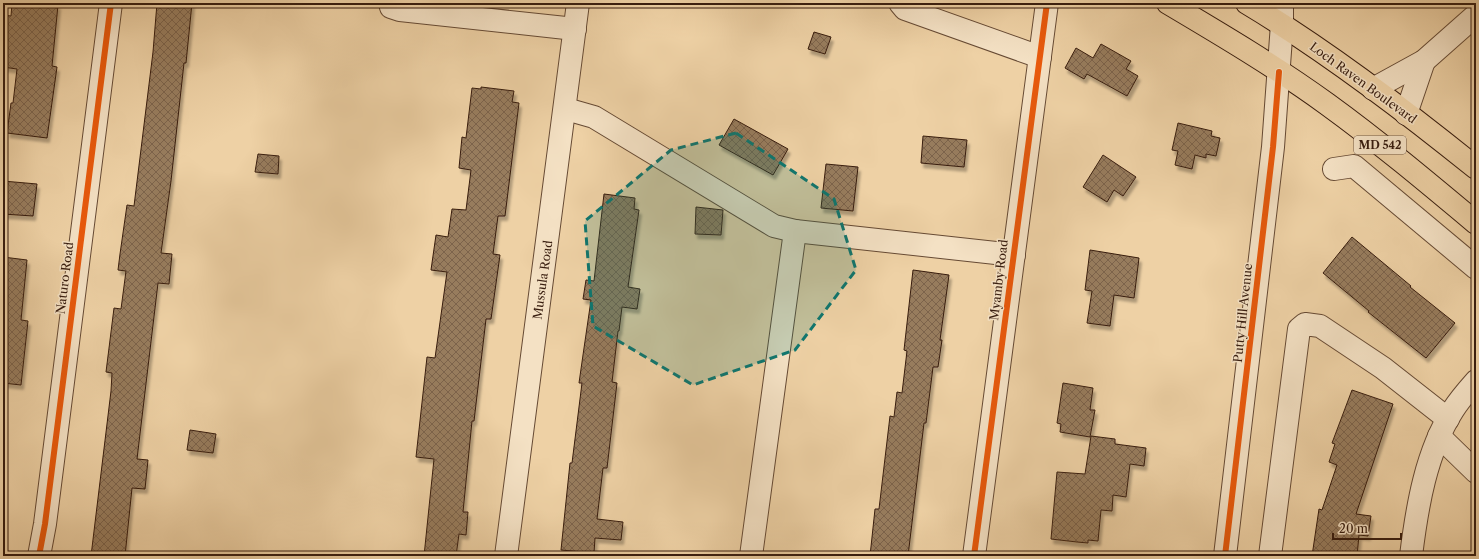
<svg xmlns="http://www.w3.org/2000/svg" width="1479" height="559" font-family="'Libre Caslon Text',serif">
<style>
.building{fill:url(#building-cross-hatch);stroke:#381d0f;filter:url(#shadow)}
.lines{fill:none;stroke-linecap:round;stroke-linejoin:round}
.minor-casing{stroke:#664a34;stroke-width:24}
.major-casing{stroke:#381d0f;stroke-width:24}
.minor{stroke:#f4e1c4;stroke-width:22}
.major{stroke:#eed1a5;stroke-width:22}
.cycleway-casing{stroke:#f4e1c4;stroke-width:8}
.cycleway{stroke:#e8590c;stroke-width:6}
.marked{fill:#0f766e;fill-opacity:0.2;stroke:#0f766e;stroke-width:3;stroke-dasharray:8 5;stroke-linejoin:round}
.labels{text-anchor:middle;stroke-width:3;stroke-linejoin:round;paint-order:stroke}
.shield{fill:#f4e1c4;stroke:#705845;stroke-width:1}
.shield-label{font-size:11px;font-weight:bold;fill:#381d0f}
.street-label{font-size:12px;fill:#381d0f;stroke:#f4e1c4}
</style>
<defs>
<pattern id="building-cross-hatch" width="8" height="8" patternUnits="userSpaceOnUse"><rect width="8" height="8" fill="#977b5d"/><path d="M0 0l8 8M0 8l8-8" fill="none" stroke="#7c644b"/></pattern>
<filter id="shadow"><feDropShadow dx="2.5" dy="4.5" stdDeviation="1" flood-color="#0004"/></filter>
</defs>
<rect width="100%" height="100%" fill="#eed1a5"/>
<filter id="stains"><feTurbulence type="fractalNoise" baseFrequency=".005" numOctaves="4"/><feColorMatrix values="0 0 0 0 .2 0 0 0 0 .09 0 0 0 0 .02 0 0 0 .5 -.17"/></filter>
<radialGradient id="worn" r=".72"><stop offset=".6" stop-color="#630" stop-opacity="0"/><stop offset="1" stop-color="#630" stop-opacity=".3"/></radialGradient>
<g class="building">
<polygon points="12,3 58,5 52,66 57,67 47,138 7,133 11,103 13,103 17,69 3,67 3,15 11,16"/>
<polygon points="157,3 192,3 186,63 184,63 171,181 161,253 172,254 169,284 158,283 137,459 148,460 145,489 132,488 125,556 91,556 111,391 112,373 106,372 114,308 121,309 126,271 118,270 120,254 127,205 134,206 153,52"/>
<polygon points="814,32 831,37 825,54 808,49"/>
<polygon points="1101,44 1131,61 1126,69 1138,76 1127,96 1087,74 1084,79 1065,68 1076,48 1093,58"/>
<polygon points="481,87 514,91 512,102 519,103 516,127 505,216 498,216 493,254 500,255 491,319 486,319 474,421 472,421 463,512 468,512 466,535 459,534 456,556 424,556 434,459 416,457 427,357 435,358 447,272 431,270 436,235 448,237 452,209 466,210 471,170 459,168 462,137 466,138 472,88 481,89"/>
<polygon points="734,119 788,149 773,175 719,145"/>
<polygon points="1178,123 1212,131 1211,136 1220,138 1216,156 1206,154 1206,158 1195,155 1192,169 1175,165 1178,151 1172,150"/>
<polygon points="923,136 967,140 964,167 921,163"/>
<polygon points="258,154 279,156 278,174 255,172"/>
<polygon points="1103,155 1136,177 1123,196 1114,190 1107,202 1083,187"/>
<polygon points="826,164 858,167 853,211 821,208"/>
<polygon points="3,181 37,184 33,216 3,214"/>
<polygon points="604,194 635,198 634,209 639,210 628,287 640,289 637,309 622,307 619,331 618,331 612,382 617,383 607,468 603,468 597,519 623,522 621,540 595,538 594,553 561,550 570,463 572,463 582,383 579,383 583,355 591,300 583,299 586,280 594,281"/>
<polygon points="696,207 723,210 721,235 695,234"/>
<polygon points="1352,237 1411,286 1410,287 1455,323 1426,358 1368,312 1369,311 1323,273"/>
<polygon points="1090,250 1139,258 1134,298 1114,295 1110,326 1087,323 1092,291 1085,290"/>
<polygon points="3,257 27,260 21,320 28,321 21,385 3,383"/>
<polygon points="913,270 949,275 940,340 942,340 938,367 933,367 926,423 924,423 908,556 870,556 875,509 879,509 890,416 894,417 897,392 902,393 907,351 904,350"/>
<polygon points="1063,383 1093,388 1090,410 1095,410 1090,437 1060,432 1061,424 1057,423"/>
<polygon points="1352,390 1393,404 1356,514 1371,516 1368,536 1359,535 1357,556 1312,556 1319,509 1322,510 1337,465 1329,462 1335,444 1332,443"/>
<polygon points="190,430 216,434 213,453 187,450"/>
<polygon points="1091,436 1115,439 1115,444 1146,448 1144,466 1130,464 1126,497 1113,495 1112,511 1101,510 1098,541 1088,540 1088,543 1077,542 1051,539 1057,472 1085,474"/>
</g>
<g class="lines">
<defs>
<g id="minor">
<polyline points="390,3 391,7 400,10 575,29"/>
<polyline points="900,3 905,9 1040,57"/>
<polyline points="1373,89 1424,61 1476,15"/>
<polyline points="566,109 594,117 774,226 795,231 1014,255"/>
<polyline points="1406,114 1424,61"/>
<polyline points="1334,169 1354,166 1476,268"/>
<polyline points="1439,436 1476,472"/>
<polyline points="39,556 45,524 111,3"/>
<polyline points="506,556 578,3"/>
<polyline points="751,556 795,231"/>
<polyline points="974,556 1047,3"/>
<polyline points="1225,556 1273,147 1282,24 1282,3"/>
<polyline points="1270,556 1299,329 1305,324 1320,326 1383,368 1448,419"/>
<path d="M1411 556C1417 507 1426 452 1453 410 1460 399 1468 390 1476 381"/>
</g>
<g id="major">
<path d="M1168 3C1222 35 1276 67 1327 104 1378 141 1427 182 1476 223"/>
<path d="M1247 3C1327 51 1403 109 1476 168"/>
</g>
</defs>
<use href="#minor" class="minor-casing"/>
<use href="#major" class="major-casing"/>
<use href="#minor" class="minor"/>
<use href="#major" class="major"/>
<defs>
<g id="cycleway">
<polyline points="39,556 45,524 111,3"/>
<polyline points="974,556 1047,3"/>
<polyline points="1225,556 1273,147 1279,72"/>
</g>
</defs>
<use href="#cycleway" class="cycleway-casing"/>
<use href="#cycleway" class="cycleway"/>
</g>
<path class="marked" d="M736 133 834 199 856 270 795 350 693 385 593 326 585 221 671 150Z"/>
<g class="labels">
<rect class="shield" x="1354" y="136" width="52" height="18" rx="3"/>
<g class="shield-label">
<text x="1380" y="149">MD 542</text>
</g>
<g class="street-label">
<text transform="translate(1363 83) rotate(36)" y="4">Loch Raven Boulevard</text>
<text transform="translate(65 278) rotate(-83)" y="4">Naturo Road</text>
<text transform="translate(543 280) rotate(-82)" y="4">Mussula Road</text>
<text transform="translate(999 280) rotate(-83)" y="4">Myamby Road</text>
<text transform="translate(1243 313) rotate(-84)" y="4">Putty Hill Avenue</text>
</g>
</g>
<rect width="1479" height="559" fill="none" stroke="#eed1a5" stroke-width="16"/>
<rect x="4" y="4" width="1471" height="551" fill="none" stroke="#381d0f" stroke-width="2"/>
<rect x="8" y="8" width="1463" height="543" fill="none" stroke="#381d0f"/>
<path d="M1333 533v6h68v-6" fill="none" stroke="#381d0f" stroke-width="2"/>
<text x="1339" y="533" font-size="12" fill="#381d0f" stroke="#f4e1c4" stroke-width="3" paint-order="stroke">20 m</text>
<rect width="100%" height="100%" filter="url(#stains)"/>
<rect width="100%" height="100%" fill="url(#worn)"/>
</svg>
